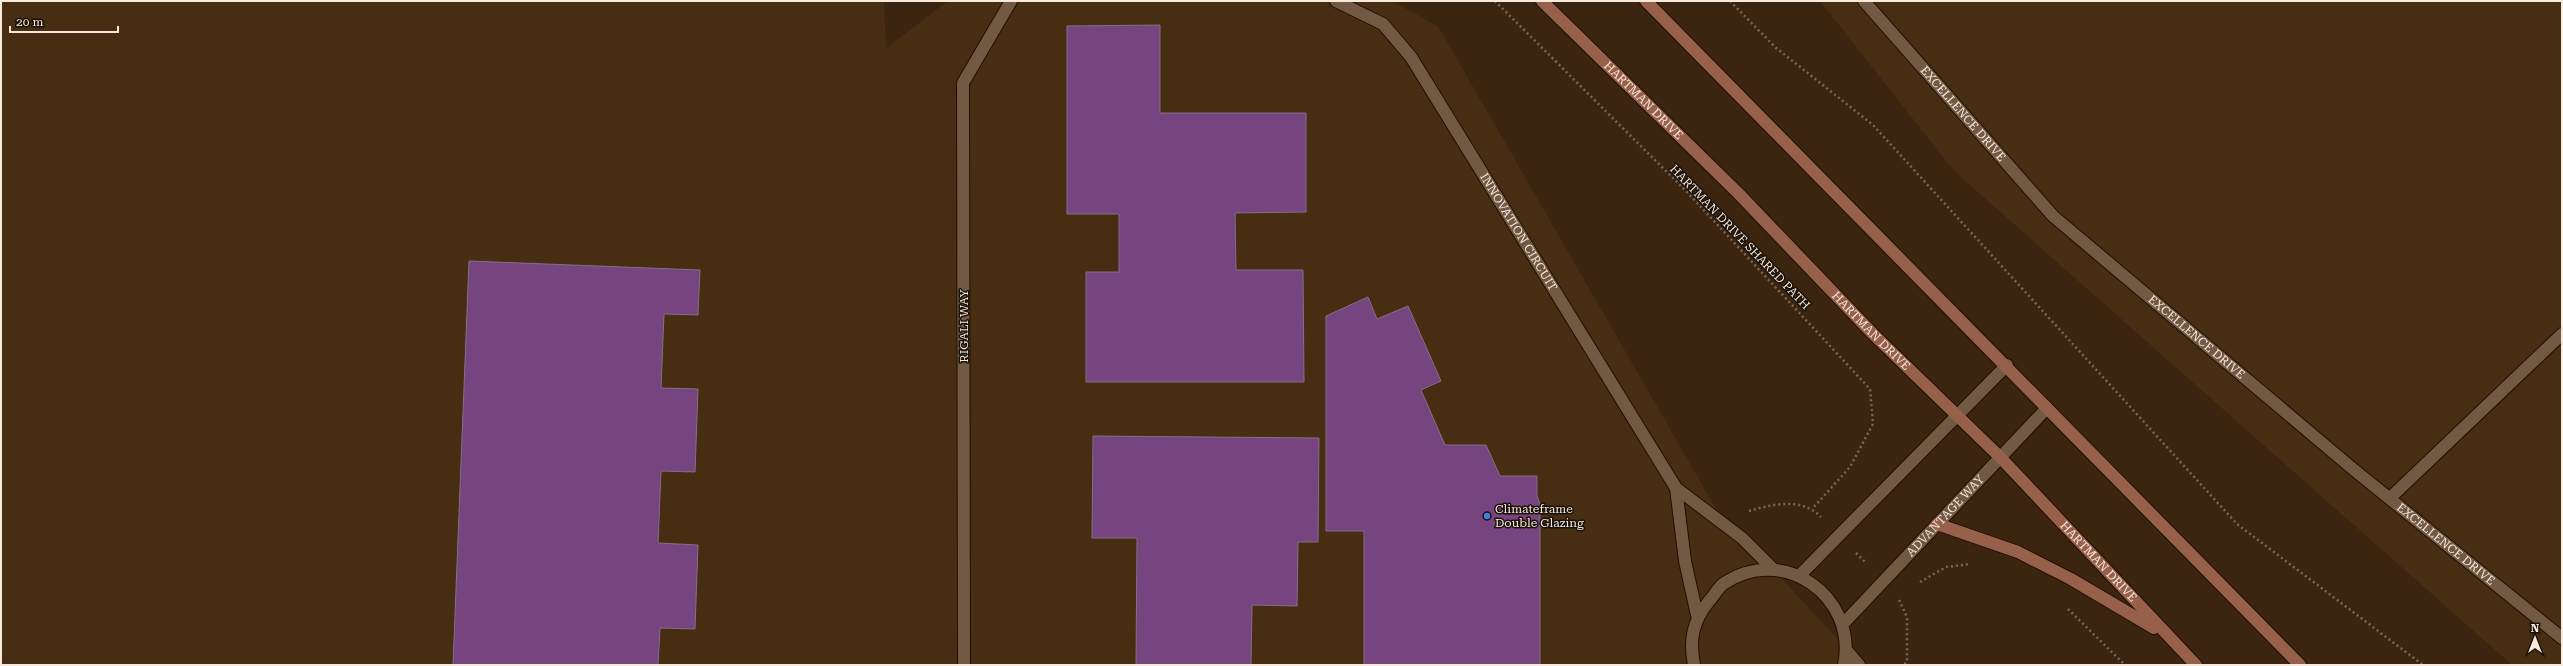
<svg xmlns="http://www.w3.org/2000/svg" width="2563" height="666" font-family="'Roboto Serif',serif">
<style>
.built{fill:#472d11}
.building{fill:#764580;stroke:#846f88}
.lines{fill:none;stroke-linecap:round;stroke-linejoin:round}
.service-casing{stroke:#210e00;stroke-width:14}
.minor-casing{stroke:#210e00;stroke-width:14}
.secondary-casing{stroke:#210e00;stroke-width:14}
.path{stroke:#7a6755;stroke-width:2.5;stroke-dasharray:2 3;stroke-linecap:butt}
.service{stroke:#715943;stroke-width:12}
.minor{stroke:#715943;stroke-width:12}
.secondary{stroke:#97604b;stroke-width:12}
.shop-dot{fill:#3f7fe0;stroke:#1a1108;stroke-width:1.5}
.labels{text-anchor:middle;stroke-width:3;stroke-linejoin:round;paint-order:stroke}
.street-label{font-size:12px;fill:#f7e9dc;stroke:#1a1108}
.poi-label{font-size:12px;fill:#f7e9dc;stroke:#1a1108;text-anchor:start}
</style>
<rect width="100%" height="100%" fill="#3b2510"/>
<g class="built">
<polygon points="1,1 884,1 886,48 948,1 1392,1 1438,26 1715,507 1862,665 1,665"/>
<polygon points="1820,1 2562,1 2562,665 2512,665 1954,171"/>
</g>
<g class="building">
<polygon points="1160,25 1160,113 1306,113 1306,212 1235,213 1236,270 1303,270 1304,382 1086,382 1086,272 1119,272 1119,214 1067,214 1067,26"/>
<polygon points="469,261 700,270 698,315 664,314 661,388 698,389 695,472 661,471 658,543 698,545 695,629 660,628 658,665 453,665"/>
<polygon points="1368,297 1377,319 1408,306 1441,381 1421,390 1445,445 1486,445 1500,476 1537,476 1537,496 1540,504 1540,665 1364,665 1364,531 1326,531 1326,316"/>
<polygon points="1093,436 1319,438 1318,542 1298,542 1297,606 1252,605 1251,665 1136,665 1137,538 1092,538"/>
</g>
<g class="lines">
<defs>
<polyline id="service" points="2390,498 2562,334"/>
<g id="minor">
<path id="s1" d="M1336 1 1383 24 1411 57 1676 488 1742 538 1774 570"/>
<path id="s2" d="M1864 1 2053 216 2353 469 2562 638"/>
<polyline points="1676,488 1685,561 1697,615"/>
<polyline points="1799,576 2007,365"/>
<path id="s3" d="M1843 624 2047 408"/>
<polyline points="1847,651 1859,665"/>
<polyline points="964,665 963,83 1011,1"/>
<path d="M1694 665C1689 639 1693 621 1709 601 1714 596 1718 588 1723 584 1782 543 1858 596 1844 665"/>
</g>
<g id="secondary">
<path id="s4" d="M1542 1 1738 193 1873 334 2000 457 2196 665"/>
<polyline points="1646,1 2300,665"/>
<polyline points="1937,524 2018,552 2071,579 2154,628"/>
</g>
</defs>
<use href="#service" class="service-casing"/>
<use href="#minor" class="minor-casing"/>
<use href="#secondary" class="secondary-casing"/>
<g class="path">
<polyline points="1495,1 1687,192 1870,389 1873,424 1850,467 1813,508"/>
<polyline points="1730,1 1775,47 1873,125 2237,524 2423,665"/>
<path d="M1749 511C1774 504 1801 497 1821 517"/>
<polyline points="1856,553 1866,563"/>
<polyline points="1920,582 1946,567 1971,564"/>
<polyline points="1899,600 1907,617 1907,661 1904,665"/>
<polyline points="2068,609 2125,665"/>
</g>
<use href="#service" class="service"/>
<use href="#minor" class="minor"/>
<use href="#secondary" class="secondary"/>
</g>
<circle class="shop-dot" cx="1487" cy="516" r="4"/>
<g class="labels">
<g class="street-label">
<text dy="4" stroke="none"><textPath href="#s4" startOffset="142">HARTMAN DRIVE</textPath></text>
<text dy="4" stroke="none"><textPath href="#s2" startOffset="150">EXCELLENCE DRIVE</textPath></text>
<text dy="4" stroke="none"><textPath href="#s1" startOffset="301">INNOVATION CIRCUIT</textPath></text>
<text transform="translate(1740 237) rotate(46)" y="4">HARTMAN DRIVE SHARED PATH</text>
<text transform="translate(964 326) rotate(-90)" y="4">RIGALI WAY</text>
<text dy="4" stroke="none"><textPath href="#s4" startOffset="466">HARTMAN DRIVE</textPath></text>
<text dy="4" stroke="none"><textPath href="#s2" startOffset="474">EXCELLENCE DRIVE</textPath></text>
<text dy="4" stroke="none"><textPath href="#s3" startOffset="149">ADVANTAGE WAY</textPath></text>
<text dy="4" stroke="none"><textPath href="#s2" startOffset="798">EXCELLENCE DRIVE</textPath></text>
<text dy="4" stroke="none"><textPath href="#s4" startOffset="790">HARTMAN DRIVE</textPath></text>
</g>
<g class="poi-label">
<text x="1495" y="513">Climateframe<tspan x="1495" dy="14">Double Glazing</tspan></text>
</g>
</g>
<rect width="2563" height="666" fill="none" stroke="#f7e9dc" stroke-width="4"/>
<g transform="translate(2535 638)" stroke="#1a1108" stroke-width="3" paint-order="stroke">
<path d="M0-3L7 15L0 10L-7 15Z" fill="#f7e9dc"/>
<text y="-6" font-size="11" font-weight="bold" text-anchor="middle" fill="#f7e9dc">N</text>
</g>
<path d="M10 26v6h108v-6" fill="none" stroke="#f7e9dc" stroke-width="2"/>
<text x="16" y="26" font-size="12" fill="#f7e9dc" stroke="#1a1108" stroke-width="3" paint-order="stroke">20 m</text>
</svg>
